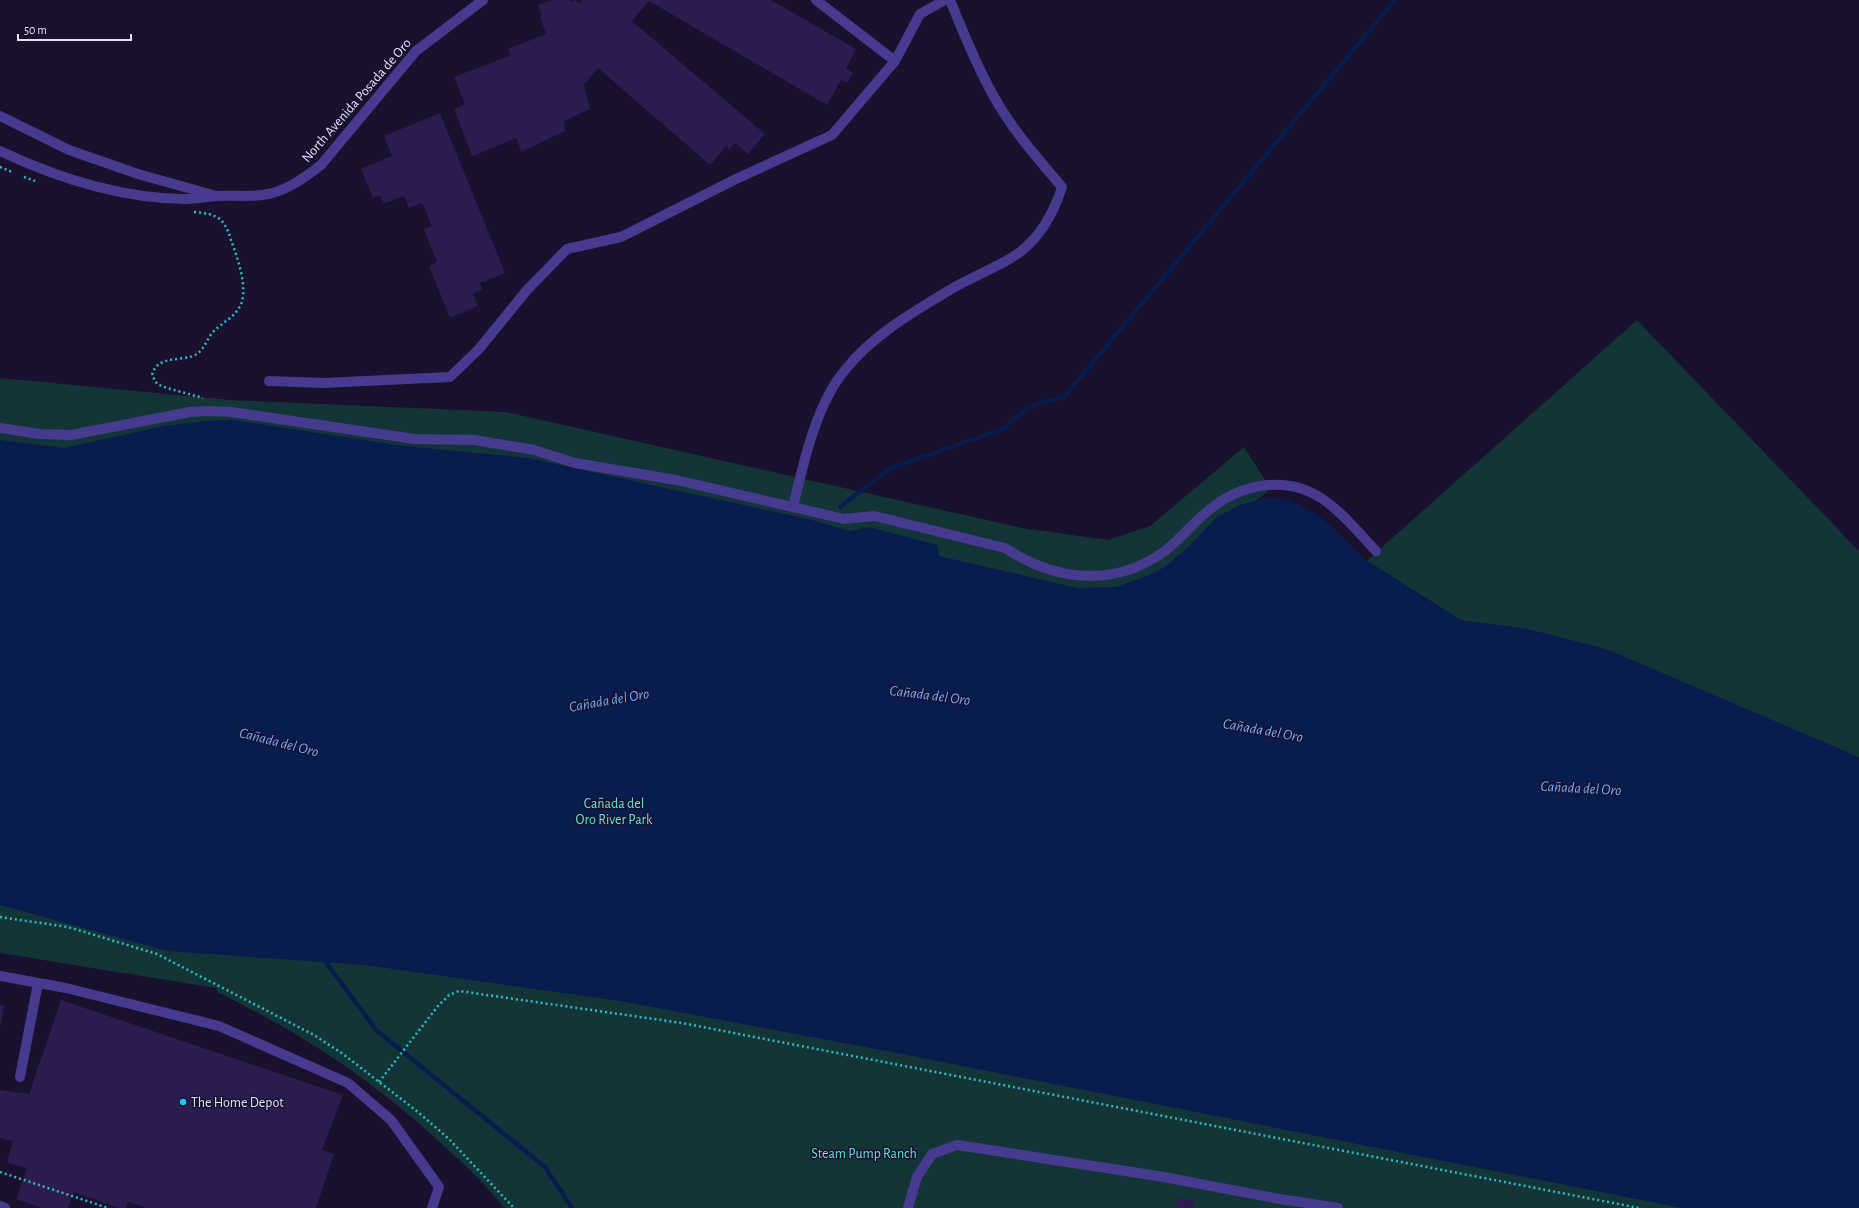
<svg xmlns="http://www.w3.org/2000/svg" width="1859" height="1208" font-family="'Alegreya Sans',sans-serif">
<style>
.green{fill:#143538}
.water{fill:#091c4e}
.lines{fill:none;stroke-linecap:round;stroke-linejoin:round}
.stream{stroke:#091c4e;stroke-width:4.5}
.building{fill:#2c1c4f}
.path{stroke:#2dbec3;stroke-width:2.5;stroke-dasharray:2 3;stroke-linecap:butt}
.minor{stroke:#463b8e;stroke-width:10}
.poi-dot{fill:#09ceff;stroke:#19112d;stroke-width:1.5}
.labels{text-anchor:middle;stroke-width:3;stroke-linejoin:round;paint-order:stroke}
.street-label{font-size:14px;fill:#e5ddff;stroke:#19112d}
.park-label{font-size:14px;fill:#63e5d1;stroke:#19112d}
.poi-label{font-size:14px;fill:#e5ddff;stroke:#19112d;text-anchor:start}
.water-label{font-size:15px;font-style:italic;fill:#6bacff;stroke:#19112d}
</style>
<rect width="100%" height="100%" fill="#19112d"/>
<path class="green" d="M1637 320 1859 551V1208H504C487 1186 466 1166 445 1147 394 1099 337 1057 276 1023 257 1012 237 1002 217 992L216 988 0 953V378L230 400 506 412 1022 528 1108 540 1150 526 1244 447 1271 489 1113 611 1270 647Z"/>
<polygon class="water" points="232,420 396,445 528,458 812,520 849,531 869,527 937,545 939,556 1078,588 1116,587 1147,576 1165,567 1187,548 1217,517 1242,504 1270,498 1290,500 1319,515 1366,560 1461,620 1528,629 1606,649 1859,757 1859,1208 1682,1208 897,1053 620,1001 365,965 167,951 0,905 0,440 64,448 164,426 205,421"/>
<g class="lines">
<g class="stream">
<polyline points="840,507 891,468 1003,429 1025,410 1042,402 1064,397 1395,0"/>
<polyline points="323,958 376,1030 545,1167 572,1208"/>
</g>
</g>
<g class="building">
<polygon points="552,0 570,0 571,1 576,0 579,3 582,0 771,0 856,49 846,68 853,73 847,83 841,80 827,105 649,1 632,21 765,134 748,154 735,143 729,149 726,146 710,165 598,68 584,85 590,109 564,121 565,131 521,152 517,138 472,156 454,109 465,104 454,77 511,55 508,49 546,34 540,17 542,16 538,5"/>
<polygon points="440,113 505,273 480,283 482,289 473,294 478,306 450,318 429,266 437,262 424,229 432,226 422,203 409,208 404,196 383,204 380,195 373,198 361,169 392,156 384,136"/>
<polygon points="61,1000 343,1095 322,1150 334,1154 316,1208 147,1208 128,1202 126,1208 118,1208 74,1192 68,1208 42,1208 16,1199 27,1169 7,1162 13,1141 0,1138 0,1090 29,1094"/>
<polygon points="0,1005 4,1006 1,1025 0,1025"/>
<polygon points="1178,1198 1195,1201 1194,1208 1176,1208"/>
</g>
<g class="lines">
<g class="path">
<polyline points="0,167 12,172"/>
<polyline points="24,177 35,181"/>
<path d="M194 212C217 214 224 217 231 240 237 257 250 291 239 308 233 318 222 323 214 331 206 339 205 351 193 356 178 361 157 356 152 375L157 384 167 388 203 398"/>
<polyline points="0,917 68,927 157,954 314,1035 343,1054 418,1112 449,1139 514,1208"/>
<polyline points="379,1082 438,1006 449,995 459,991 682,1023 1639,1208"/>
<polyline points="0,1172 108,1208"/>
</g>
<g class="minor">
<polyline points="816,0 895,61"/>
<polyline points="0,116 69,150 138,174 213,195"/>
<path d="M0 151C57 178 120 198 184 199 195 199 206 197 217 196 232 195 247 197 262 195 284 193 304 178 321 165L416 51 483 0"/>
<polyline points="269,381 324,383 450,377 479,349 527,290 567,249 621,237 736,179 832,135 895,61 920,14 945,0"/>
<path d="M0 428 39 434 71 435 190 412 209 411 231 412 415 439 474 440 534 450 575 463 676 480 844 519 874 516 1005 548C1056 581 1114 588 1165 551 1183 537 1196 519 1214 506 1247 482 1290 476 1324 500 1344 514 1359 533 1376 551"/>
<path d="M793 507C803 465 816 404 845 370 872 336 911 313 948 291 970 277 1000 267 1020 252 1041 236 1054 212 1062 187 1037 158 1011 128 993 95 976 65 963 32 950 0"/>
<polyline points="0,976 66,988 219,1026 348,1083 391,1120 439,1187 432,1208"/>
<polyline points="20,1077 38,983"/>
<polyline points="0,1206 5,1208"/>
<polyline points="908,1208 917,1177 932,1154 957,1145 1158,1176 1280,1199 1338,1208"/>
</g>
</g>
<circle class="poi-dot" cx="183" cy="1102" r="4"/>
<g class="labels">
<g class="street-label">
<text transform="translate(356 100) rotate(-49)" y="5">North Avenida Posada de Oro</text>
</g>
<g class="park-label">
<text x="614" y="808">Cañada del<tspan x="614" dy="16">Oro River Park</tspan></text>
<text x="864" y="1158">Steam Pump Ranch</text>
</g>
<g class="poi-label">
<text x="191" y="1107">The Home Depot</text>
</g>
<g class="water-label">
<text transform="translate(930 695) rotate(7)" y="5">Cañada del Oro</text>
<text transform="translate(609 700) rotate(-10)" y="5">Cañada del Oro</text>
<text transform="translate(1263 730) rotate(10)" y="5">Cañada del Oro</text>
<text transform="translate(279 742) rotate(14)" y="5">Cañada del Oro</text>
<text transform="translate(1581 788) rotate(3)" y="5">Cañada del Oro</text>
</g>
</g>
<path d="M18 34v6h113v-6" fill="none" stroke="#e5ddff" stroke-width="2"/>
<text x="24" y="34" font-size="12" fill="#e5ddff" stroke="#19112d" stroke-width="3" paint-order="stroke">50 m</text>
</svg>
